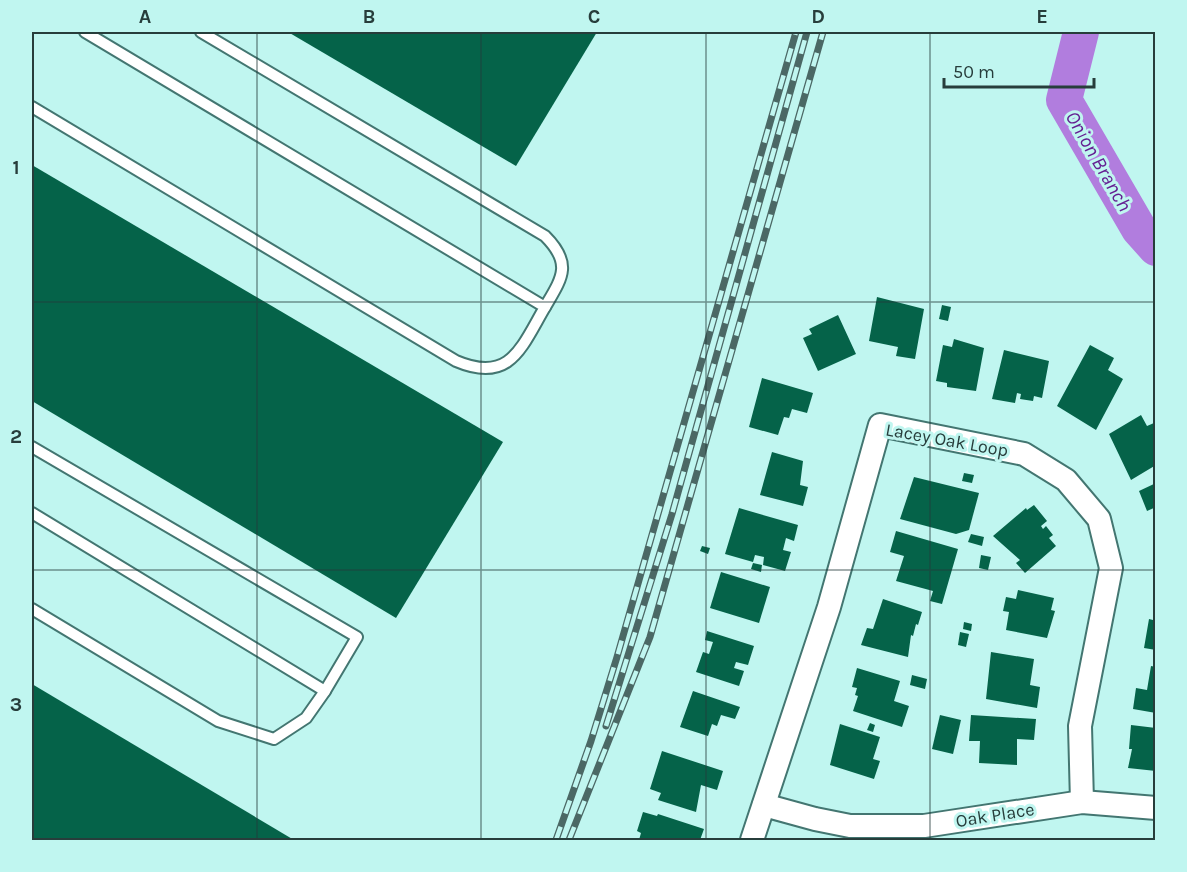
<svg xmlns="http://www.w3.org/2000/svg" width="1187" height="872" font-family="Karla,sans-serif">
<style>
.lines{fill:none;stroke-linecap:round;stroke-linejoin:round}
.river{stroke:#b17dde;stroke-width:36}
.building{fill:#056349}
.lane-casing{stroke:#437671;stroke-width:14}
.street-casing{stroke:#437671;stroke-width:26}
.lane{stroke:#fff;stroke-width:10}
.street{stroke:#fff;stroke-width:22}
.rail-casing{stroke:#4b6865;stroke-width:7}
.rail{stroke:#c0f6f0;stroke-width:4.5;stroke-dasharray:14;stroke-linecap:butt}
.grid{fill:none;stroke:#273d3b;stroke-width:1.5;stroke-opacity:0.55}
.labels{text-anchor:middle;stroke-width:6;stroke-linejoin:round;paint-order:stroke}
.street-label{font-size:18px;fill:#273d3b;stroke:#c0f6f0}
.water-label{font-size:20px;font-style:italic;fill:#641f92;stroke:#c0f6f0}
.neatline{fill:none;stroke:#273d3b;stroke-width:2}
.grid-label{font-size:20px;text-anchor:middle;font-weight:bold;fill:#273d3b}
</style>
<rect width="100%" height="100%" fill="#c0f6f0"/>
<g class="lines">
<polyline class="river" points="1081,32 1064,100 1139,229 1156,248"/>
</g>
<g class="building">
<polygon points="288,32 597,32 516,166"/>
<polygon points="32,165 503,442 396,618 32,401"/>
<polygon points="877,297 924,309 915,359 896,356 898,347 869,341"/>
<polygon points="942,305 951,307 948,321 939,319"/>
<polygon points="838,315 856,354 818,371 803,338 812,334 809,329"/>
<polygon points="954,339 984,348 976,391 947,387 947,383 936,381 943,345 952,347"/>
<polygon points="1090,345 1114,358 1108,370 1123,379 1096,430 1057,406"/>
<polygon points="1004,350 1049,361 1042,398 1034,396 1033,401 1020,399 1021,394 1017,393 1015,403 992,399"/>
<polygon points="762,378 813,393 807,413 792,409 789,418 784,417 778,435 749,427"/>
<polygon points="1141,415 1147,426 1154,423 1156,425 1156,465 1131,480 1109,434"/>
<polygon points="772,452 803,461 800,485 808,487 803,506 760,495"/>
<polygon points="964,473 974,475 972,483 962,481"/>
<polygon points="914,477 979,493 969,530 956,534 900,519"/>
<polygon points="1156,483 1156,507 1147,511 1139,491"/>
<polygon points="1034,505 1047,521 1041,526 1043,529 1046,526 1053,535 1049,538 1056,546 1025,573 1016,563 1020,560 993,536 1026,508 1027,510"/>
<polygon points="739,508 798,525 794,541 786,538 783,550 791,552 785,571 763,565 764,557 755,555 753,562 725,554"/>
<polygon points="896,531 958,549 942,604 930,601 933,591 896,581 904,556 890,552"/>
<polygon points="971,534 984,537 982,546 968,542"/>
<polygon points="702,546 710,548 708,554 700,551"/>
<polygon points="981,555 991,557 988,570 979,568"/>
<polygon points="753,563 762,565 761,572 751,569"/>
<polygon points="721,572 770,587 759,623 710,608"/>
<polygon points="1018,590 1054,598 1051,610 1055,611 1047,638 1006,630 1009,612 1003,611 1006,597 1016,599"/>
<polygon points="883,599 922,612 918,625 916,624 913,636 911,635 908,657 861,645 867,628 873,629"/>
<polygon points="1154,611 1156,611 1156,650 1144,648 1149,619 1153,620"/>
<polygon points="964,622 972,624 971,631 963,629"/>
<polygon points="707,631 754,646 748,665 736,662 734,668 744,671 739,686 696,672 703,652 709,654 713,642 705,640"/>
<polygon points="960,632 969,634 966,647 958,645"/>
<polygon points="991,652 1034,659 1030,685 1040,687 1037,708 986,699"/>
<polygon points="1151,666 1156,667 1156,713 1133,709 1136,688 1147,690"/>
<polygon points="857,668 900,681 894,701 909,706 902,727 853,711 858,696 855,695 857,688 852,687"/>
<polygon points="912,675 927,679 925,689 910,685"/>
<polygon points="32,684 294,840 32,840"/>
<polygon points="693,691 740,707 735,719 721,715 717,726 712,724 708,736 680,727"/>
<polygon points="940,715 961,720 953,754 932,749"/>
<polygon points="971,715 1036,719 1034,740 1017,739 1017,765 979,763 980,741 969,741"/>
<polygon points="870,723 875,725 873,732 867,730"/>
<polygon points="840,724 880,737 873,759 880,761 874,779 830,765"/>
<polygon points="1131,725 1156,728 1156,771 1128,768 1131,754 1132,749 1129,749"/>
<polygon points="662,751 723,771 717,790 701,785 696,812 658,800 661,793 650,789"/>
<polygon points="643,812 657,816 658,814 704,829 700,840 639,840 641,833 637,831"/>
</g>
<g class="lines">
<defs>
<g id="lane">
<path d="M201 32 545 236C573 264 562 278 545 307"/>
<path d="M32 107 456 361C510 384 521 348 545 307L85 32"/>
<polyline points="32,447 357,637 325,691"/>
<polyline points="32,513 325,691 306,718 274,739 218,721 32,609"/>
</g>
<g id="street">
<polyline points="764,805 815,819 850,826 924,826 1082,802 1156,808"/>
<polyline points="752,840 829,607 880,425 1024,454 1066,480 1099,519 1111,568 1080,726 1082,802"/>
</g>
</defs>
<use href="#lane" class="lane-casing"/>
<use href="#street" class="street-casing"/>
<use href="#lane" class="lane"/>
<use href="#street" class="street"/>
<defs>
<g id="rail">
<polyline points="606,726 672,514 807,32"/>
<polyline points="556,840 591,741 617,657 796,32"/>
<polyline points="569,840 650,637 823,32"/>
</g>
</defs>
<use href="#rail" class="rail-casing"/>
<use href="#rail" class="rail"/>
</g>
<path class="grid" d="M257 32V840M481 32V840M706 32V840M930 32V840M32 302H1156M32 570H1156"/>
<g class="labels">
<g class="street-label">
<text transform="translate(947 440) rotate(10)" y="6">Lacey Oak Loop</text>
<text transform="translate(995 815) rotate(-9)" y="6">Oak Place</text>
</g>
<g class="water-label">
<text transform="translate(1099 161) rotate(60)" y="7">Onion Branch</text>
</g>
</g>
<rect width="1187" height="872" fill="none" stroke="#c0f6f0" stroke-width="66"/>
<path d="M944 78v9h150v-9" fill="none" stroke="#273d3b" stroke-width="3"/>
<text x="953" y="78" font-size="18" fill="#273d3b" stroke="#c0f6f0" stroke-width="4.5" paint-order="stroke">50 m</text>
<rect x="33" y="33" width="1121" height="806" class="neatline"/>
<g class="grid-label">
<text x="145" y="23">A</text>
<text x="369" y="23">B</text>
<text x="594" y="23">C</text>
<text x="818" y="23">D</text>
<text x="1042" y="23">E</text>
<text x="16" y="174">1</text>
<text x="16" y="443">2</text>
<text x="16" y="711">3</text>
</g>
</svg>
